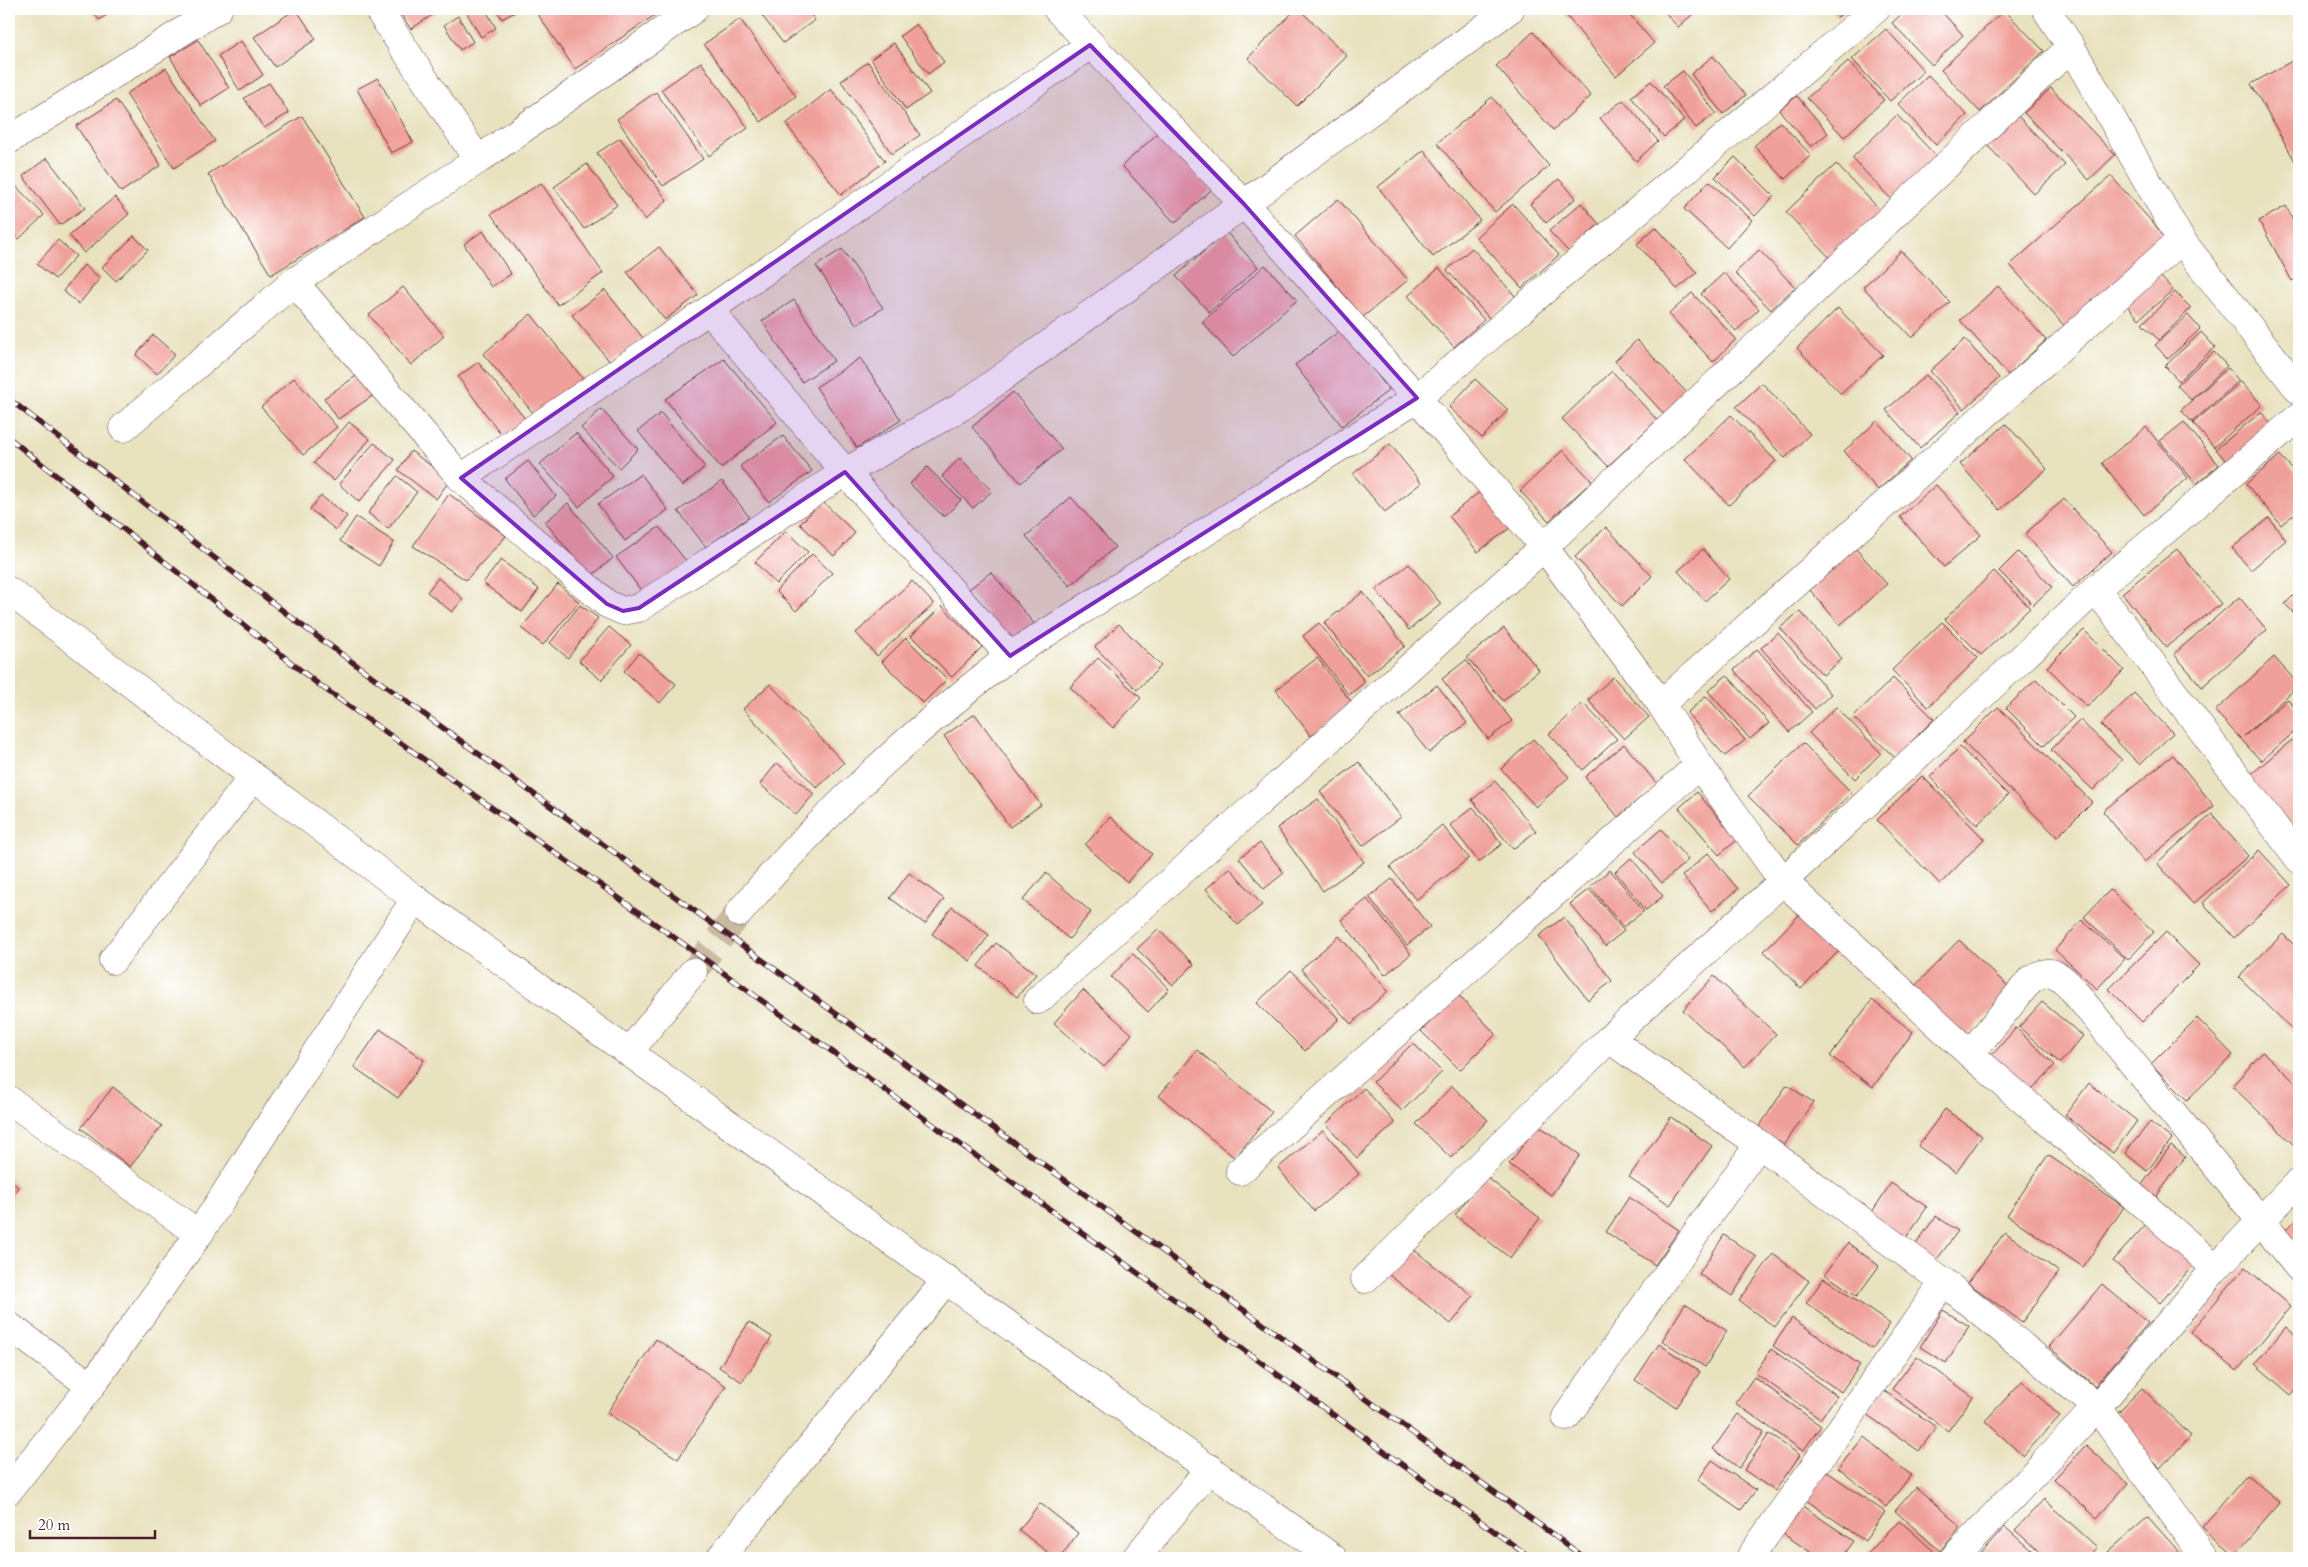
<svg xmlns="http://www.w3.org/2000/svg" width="2308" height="1567" font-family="Cardo,serif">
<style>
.building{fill:#f0a09a}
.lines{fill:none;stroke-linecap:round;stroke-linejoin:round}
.minor-tunnel{stroke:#c9bba1;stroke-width:28;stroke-dasharray:28 14;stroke-linecap:butt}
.minor-casing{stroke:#623c41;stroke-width:29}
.minor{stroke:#fff;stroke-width:28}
.rail-casing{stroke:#4a1f2b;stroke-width:5.5}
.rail{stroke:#fff;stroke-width:4;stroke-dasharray:11;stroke-linecap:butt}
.marked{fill:#7b2cbf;fill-opacity:0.2;stroke:#7b2cbf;stroke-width:4;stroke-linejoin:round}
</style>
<rect width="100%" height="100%" fill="#fff"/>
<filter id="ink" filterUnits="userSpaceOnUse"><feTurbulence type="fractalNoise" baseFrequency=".02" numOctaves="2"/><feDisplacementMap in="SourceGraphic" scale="10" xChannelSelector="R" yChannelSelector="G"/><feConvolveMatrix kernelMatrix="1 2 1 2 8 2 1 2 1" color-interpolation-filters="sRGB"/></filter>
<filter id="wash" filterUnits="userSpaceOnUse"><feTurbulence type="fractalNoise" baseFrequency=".0096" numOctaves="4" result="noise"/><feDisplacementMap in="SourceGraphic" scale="20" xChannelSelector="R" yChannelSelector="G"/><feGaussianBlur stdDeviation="1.12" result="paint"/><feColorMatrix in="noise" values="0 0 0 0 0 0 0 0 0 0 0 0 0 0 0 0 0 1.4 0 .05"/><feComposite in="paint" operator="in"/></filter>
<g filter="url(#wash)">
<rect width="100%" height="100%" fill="#e9e2bf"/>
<g id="blocks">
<g class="building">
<polygon points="91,9 116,9 99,20"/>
<polygon points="296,9 316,39 275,67 254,37"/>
<polygon points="397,9 441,9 411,29"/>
<polygon points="467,9 485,9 496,28 481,37 465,10"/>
<polygon points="496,9 515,9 517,11 502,19"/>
<polygon points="534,9 664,9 575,69"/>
<polygon points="757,9 806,9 815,20 783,43"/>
<polygon points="1296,9 1299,9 1347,56 1297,106 1248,58"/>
<polygon points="1561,9 1625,9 1654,43 1616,76"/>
<polygon points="1662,9 1699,9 1678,27"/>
<polygon points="1830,9 1846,9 1838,17"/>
<polygon points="1907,9 1939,9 1963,35 1932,65 1892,23"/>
<polygon points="2004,10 2044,51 1980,112 1941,70"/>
<polygon points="458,16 473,42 460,50 444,25"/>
<polygon points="740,19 796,96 761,122 704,44"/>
<polygon points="916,24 944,62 928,74 900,36"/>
<polygon points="1886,29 1924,71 1890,101 1852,59"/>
<polygon points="1533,32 1591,96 1553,130 1496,66"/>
<polygon points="198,40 229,88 201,106 170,57"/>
<polygon points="241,41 263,75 240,91 218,56"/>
<polygon points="894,43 930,93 906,110 871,59"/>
<polygon points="1713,56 1746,95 1723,114 1691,74"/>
<polygon points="2299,57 2299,168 2251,84"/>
<polygon points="1848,61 1884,100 1844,137 1807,98"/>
<polygon points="701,62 748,128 709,156 661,90"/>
<polygon points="868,62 920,135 892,154 841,81"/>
<polygon points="166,68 215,141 174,168 126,94"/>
<polygon points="1683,71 1716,113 1696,128 1663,86"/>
<polygon points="1928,75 1967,115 1936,145 1898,104"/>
<polygon points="378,78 413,142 391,153 357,89"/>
<polygon points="1651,81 1684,120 1664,137 1631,97"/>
<polygon points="269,83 289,113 264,128 244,98"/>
<polygon points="2051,88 2115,155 2089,180 2024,113"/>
<polygon points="831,89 885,161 841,195 786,124"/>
<polygon points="656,92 703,159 663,186 617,119"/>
<polygon points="1797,96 1828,133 1811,147 1779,110"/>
<polygon points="1492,97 1549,166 1495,212 1437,143"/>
<polygon points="116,100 161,165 121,192 76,126"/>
<polygon points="1623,100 1658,141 1636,161 1600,118"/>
<polygon points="1897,115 1937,157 1892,200 1852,158"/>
<polygon points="2017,115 2065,165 2034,194 1986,144"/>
<polygon points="302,116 365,217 271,275 208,174"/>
<polygon points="1780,122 1811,155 1785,179 1754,146"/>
<polygon points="1158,133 1211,190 1175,223 1122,166"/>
<polygon points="620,138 667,200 645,220 597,153"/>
<polygon points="1424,150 1480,220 1433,257 1378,187"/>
<polygon points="1735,157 1774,196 1755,216 1715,177"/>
<polygon points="47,158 85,208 60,225 23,176"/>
<polygon points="587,164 617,205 584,229 554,187"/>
<polygon points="1836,164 1882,212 1832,260 1786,212"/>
<polygon points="2111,176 2168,240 2067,329 2010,265"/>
<polygon points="9,179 44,215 19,239 9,229"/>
<polygon points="1559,179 1576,198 1546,223 1530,204"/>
<polygon points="1709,181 1752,220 1727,248 1684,209"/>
<polygon points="541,183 603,273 558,305 491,214"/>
<polygon points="115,197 129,214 84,253 69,235"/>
<polygon points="1338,199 1408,280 1363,317 1295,236"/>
<polygon points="1581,203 1599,224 1569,252 1549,231"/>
<polygon points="1513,204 1559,255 1522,288 1476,237"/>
<polygon points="2286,206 2295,223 2299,221 2299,277 2292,281 2259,221"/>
<polygon points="1656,227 1697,273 1677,289 1637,244"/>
<polygon points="483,231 511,274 491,287 464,244"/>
<polygon points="1226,232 1258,267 1209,312 1176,276"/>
<polygon points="134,236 148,250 116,281 102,267"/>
<polygon points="58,240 76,256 55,279 37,264"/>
<polygon points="659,247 698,295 665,320 627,272"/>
<polygon points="1472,248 1516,297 1490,319 1447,270"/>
<polygon points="842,249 883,308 857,325 816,266"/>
<polygon points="1759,250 1795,287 1771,310 1735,273"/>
<polygon points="1901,251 1950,302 1912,338 1863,287"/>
<polygon points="84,265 100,278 79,304 63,291"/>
<polygon points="1265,265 1297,300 1233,357 1202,322"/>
<polygon points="1439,268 1484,320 1454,347 1408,296"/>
<polygon points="1724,273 1759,309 1736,331 1701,294"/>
<polygon points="2158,274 2173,290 2139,319 2124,302"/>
<polygon points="1998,286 2046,340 2008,375 1960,320"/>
<polygon points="403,287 444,336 411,365 369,315"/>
<polygon points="605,290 643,338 611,363 572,315"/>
<polygon points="2175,292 2191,308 2159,340 2142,324"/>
<polygon points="1692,293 1736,339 1713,362 1669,314"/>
<polygon points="794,300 834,361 802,382 762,321"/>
<polygon points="1838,308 1883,355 1841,394 1797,348"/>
<polygon points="531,314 584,380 535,415 483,354"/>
<polygon points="2188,315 2200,329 2168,359 2155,345"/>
<polygon points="1342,329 1389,390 1342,426 1295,365"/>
<polygon points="2201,332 2215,347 2179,381 2165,366"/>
<polygon points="153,335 175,354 157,374 136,355"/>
<polygon points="1965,339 1999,378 1964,409 1930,371"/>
<polygon points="1637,340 1688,394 1665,415 1615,361"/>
<polygon points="2214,352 2227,366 2191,400 2177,385"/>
<polygon points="860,358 901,420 857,448 816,387"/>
<polygon points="724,359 777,422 721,468 665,399"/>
<polygon points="478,362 528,422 504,438 458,377"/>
<polygon points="2228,368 2239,381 2192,422 2181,410"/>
<polygon points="1612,371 1657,420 1608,466 1562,419"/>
<polygon points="362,372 377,393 338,419 324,398"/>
<polygon points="1926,375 1960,412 1920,448 1886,410"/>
<polygon points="294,378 337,427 303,455 261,407"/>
<polygon points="1475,379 1508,410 1482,438 1449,407"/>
<polygon points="2241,382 2262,405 2214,447 2193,423"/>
<polygon points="1762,383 1810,434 1785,458 1736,407"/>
<polygon points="1013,392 1062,449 1021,483 972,427"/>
<polygon points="601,409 638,449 619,468 581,428"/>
<polygon points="2261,412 2274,427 2229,465 2216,449"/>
<polygon points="661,413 705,467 682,486 638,431"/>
<polygon points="1731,415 1776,461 1729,505 1685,459"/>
<polygon points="1877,421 1911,460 1878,490 1844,451"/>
<polygon points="349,422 370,439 334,481 314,463"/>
<polygon points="2184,422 2219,465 2196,484 2160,441"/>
<polygon points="2006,424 2047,469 2000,510 1960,464"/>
<polygon points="2146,427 2188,478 2144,515 2102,463"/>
<polygon points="576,433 613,476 579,507 540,464"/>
<polygon points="783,436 812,471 769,502 740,466"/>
<polygon points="374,443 395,460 359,502 339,484"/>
<polygon points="1390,444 1421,483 1385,512 1353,474"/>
<polygon points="1563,450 1592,481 1549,521 1520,491"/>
<polygon points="411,451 450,480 436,499 398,470"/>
<polygon points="2280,455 2299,477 2299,510 2281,525 2246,484"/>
<polygon points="960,458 992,491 973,508 942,476"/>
<polygon points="528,461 556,496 533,515 505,479"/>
<polygon points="927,467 961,500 944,517 910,484"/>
<polygon points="641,474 668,510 625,541 598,504"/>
<polygon points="397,476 417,492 388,529 368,513"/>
<polygon points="722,481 749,517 706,547 678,511"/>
<polygon points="1936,485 1981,535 1944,567 1900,517"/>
<polygon points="1481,491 1511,527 1478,552 1449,516"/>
<polygon points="449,494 506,536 466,580 413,546"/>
<polygon points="321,496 347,516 336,530 310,509"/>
<polygon points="1071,497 1115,547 1070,586 1026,536"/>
<polygon points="2064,499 2112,552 2073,587 2025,534"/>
<polygon points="822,501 855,533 834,556 800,524"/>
<polygon points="568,503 613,558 590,577 545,522"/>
<polygon points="356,517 394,542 379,566 340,541"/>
<polygon points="2269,518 2286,540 2251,570 2232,548"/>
<polygon points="659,527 687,562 643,593 616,557"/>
<polygon points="1606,527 1652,576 1622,606 1575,557"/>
<polygon points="786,531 808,552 776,584 755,562"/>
<polygon points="1703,549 1729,579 1705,601 1678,571"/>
<polygon points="1856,549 1887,584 1840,625 1810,590"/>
<polygon points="2177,549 2221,604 2166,647 2122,593"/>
<polygon points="2018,552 2052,587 2033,605 1999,571"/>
<polygon points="812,554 832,573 796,611 776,591"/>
<polygon points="501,560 539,589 522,612 483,583"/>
<polygon points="1409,564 1441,604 1409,630 1376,590"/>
<polygon points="1994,571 2030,608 1981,655 1945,619"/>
<polygon points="991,572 1036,626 1013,645 968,590"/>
<polygon points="438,578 463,599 452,612 427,592"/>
<polygon points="912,581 934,604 877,656 856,633"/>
<polygon points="558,584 579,602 543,645 521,628"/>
<polygon points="2299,590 2299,618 2285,604"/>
<polygon points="1363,592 1405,646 1367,676 1324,623"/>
<polygon points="2239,597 2267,630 2202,687 2174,654"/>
<polygon points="580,605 598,618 568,658 550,643"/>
<polygon points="942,606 982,647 952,677 911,636"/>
<polygon points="1800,611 1842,659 1823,675 1780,628"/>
<polygon points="1942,622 1978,658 1928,707 1892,670"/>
<polygon points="1319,623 1365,682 1349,695 1303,636"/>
<polygon points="1119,624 1161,666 1137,690 1095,647"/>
<polygon points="609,627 631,645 601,680 579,661"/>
<polygon points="1504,628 1539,670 1503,701 1467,657"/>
<polygon points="2084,630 2124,670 2087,707 2047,667"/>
<polygon points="1778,633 1831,694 1815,709 1761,648"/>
<polygon points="906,638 947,679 923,703 882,662"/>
<polygon points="1757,649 1812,712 1789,732 1734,670"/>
<polygon points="639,653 676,684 660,703 624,671"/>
<polygon points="2274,657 2299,685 2243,737 2288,699 2299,713 2299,728 2261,761 2215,711"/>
<polygon points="1098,658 1141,698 1113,728 1070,687"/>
<polygon points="1317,658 1353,704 1311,736 1276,690"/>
<polygon points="1466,660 1512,721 1488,739 1442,679"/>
<polygon points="1727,675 1769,723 1750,739 1708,691"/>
<polygon points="1613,677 1649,717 1624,739 1588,700"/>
<polygon points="1893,678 1934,719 1895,758 1853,717"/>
<polygon points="2036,679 2074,717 2044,746 2006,708"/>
<polygon points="770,684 844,763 817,788 743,709"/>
<polygon points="1437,685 1467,723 1429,753 1399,715"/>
<polygon points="2134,693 2173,733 2140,765 2101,725"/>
<polygon points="1706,696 1745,740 1725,756 1687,713"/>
<polygon points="1583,703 1617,739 1583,770 1549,734"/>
<polygon points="1836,707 1881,753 1855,779 1809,733"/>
<polygon points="1998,707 2092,802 2057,837 1963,742"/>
<polygon points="975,714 1041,805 1010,827 944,736"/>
<polygon points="2080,720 2122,760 2093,790 2051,750"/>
<polygon points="2294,738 2299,744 2299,826 2294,830 2249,776"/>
<polygon points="1533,739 1569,777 1536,807 1501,769"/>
<polygon points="1803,743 1852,793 1798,845 1748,796"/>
<polygon points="1624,744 1657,784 1618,817 1585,777"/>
<polygon points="1960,747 2008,795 1977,825 1930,777"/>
<polygon points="2173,755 2214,806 2144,862 2103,811"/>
<polygon points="1359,762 1401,817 1363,846 1320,792"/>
<polygon points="777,763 814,794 796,815 760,784"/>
<polygon points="1922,776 1984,839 1940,884 1877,820"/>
<polygon points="1495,781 1536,831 1513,849 1472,800"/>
<polygon points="1697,792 1737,840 1719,855 1679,808"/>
<polygon points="1318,799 1364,862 1323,891 1277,828"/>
<polygon points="1473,807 1502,844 1479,862 1450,825"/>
<polygon points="2212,814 2248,856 2193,904 2157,863"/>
<polygon points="1110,817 1152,854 1127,882 1085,845"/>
<polygon points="1442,825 1469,858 1416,900 1390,867"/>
<polygon points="1661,829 1688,860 1662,883 1635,852"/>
<polygon points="1260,843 1284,873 1264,889 1239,858"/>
<polygon points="2259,850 2291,885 2234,938 2203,903"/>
<polygon points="1708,853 1738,889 1712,911 1682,876"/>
<polygon points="1631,858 1663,896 1646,910 1615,872"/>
<polygon points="1230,868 1262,905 1238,925 1206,889"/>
<polygon points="1610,870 1644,911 1623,927 1590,886"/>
<polygon points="909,873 944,899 925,924 890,898"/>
<polygon points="1046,873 1091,912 1069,939 1023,900"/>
<polygon points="1392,879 1430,927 1407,945 1369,897"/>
<polygon points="1589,889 1624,931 1605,946 1570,904"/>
<polygon points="2110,890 2154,932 2128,960 2084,917"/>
<polygon points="1367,899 1411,954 1385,975 1341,920"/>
<polygon points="952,907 989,935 970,961 932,934"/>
<polygon points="1802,912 1840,950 1801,989 1764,951"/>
<polygon points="1564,917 1612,981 1588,1000 1539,936"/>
<polygon points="2082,920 2125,959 2097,989 2055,950"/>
<polygon points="1158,929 1194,964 1173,985 1137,949"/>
<polygon points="2166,932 2199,965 2142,1022 2109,989"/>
<polygon points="2283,934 2299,950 2298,1035 2239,977"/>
<polygon points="1339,936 1388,991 1351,1024 1301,969"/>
<polygon points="1959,940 2011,989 1962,1041 1910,991"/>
<polygon points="996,943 1036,974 1017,997 978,966"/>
<polygon points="1133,954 1169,989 1148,1012 1111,977"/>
<polygon points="1291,970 1339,1019 1305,1051 1257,1003"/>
<polygon points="1714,976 1776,1034 1745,1067 1683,1010"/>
<polygon points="1083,990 1132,1034 1104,1067 1054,1023"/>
<polygon points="1458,995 1496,1034 1460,1070 1421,1031"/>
<polygon points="1872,1000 1913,1032 1873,1087 1830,1056"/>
<polygon points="2042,1002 2083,1036 2060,1063 2019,1027"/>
<polygon points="2197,1018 2233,1055 2187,1100 2151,1064"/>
<polygon points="2016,1028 2055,1065 2031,1091 1992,1055"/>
<polygon points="380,1029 424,1060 398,1098 354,1067"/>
<polygon points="1413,1043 1442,1072 1402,1111 1373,1082"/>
<polygon points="1197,1050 1272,1112 1235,1158 1159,1096"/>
<polygon points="2263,1052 2299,1086 2299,1143 2296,1147 2232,1086"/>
<polygon points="2089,1083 2137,1121 2113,1153 2065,1115"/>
<polygon points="1787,1085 1813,1102 1783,1147 1757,1130"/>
<polygon points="1452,1086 1488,1120 1451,1158 1416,1124"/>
<polygon points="113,1087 162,1126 130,1167 81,1128"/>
<polygon points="1364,1088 1395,1123 1357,1158 1326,1124"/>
<polygon points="1945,1109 1982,1136 1956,1173 1918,1146"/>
<polygon points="1671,1117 1712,1146 1670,1205 1629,1177"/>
<polygon points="2150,1122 2172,1139 2147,1171 2125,1153"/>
<polygon points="1538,1125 1580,1155 1551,1195 1509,1164"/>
<polygon points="1323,1130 1359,1174 1314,1211 1278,1168"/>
<polygon points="2171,1145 2185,1157 2156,1197 2141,1186"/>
<polygon points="2048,1155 2124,1207 2083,1267 2007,1215"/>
<polygon points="1485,1176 1540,1218 1510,1258 1455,1215"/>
<polygon points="9,1180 18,1187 9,1201"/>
<polygon points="1891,1183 1927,1207 1903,1242 1868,1218"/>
<polygon points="1629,1197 1679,1230 1655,1265 1606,1232"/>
<polygon points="1936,1216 1958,1231 1932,1266 1911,1251"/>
<polygon points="2299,1217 2299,1251 2282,1233"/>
<polygon points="2149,1221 2196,1262 2160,1303 2113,1261"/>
<polygon points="2005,1232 2059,1272 2022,1322 1968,1283"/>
<polygon points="1724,1235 1757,1257 1732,1296 1699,1274"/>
<polygon points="1848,1243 1879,1266 1857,1296 1825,1274"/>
<polygon points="1409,1246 1473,1296 1451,1324 1388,1274"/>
<polygon points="1773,1254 1809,1281 1775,1327 1739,1301"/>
<polygon points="2245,1267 2291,1306 2237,1371 2190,1332"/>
<polygon points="1824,1278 1890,1324 1872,1349 1806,1303"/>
<polygon points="2102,1284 2148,1323 2095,1386 2049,1347"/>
<polygon points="1685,1304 1727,1331 1705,1367 1662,1341"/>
<polygon points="1943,1310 1969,1326 1946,1363 1920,1347"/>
<polygon points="1792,1318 1860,1365 1841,1392 1773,1346"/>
<polygon points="749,1322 772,1337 742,1382 719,1367"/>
<polygon points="2286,1327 2299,1339 2299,1386 2291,1395 2255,1364"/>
<polygon points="656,1339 726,1386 678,1459 607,1413"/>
<polygon points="1659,1344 1700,1372 1676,1407 1635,1380"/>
<polygon points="1771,1349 1837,1396 1820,1419 1755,1373"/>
<polygon points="1917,1356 1973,1397 1948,1431 1892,1389"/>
<polygon points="1754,1377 1821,1426 1803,1451 1735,1403"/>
<polygon points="2022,1381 2060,1416 2023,1456 1985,1421"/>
<polygon points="2142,1388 2191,1436 2160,1468 2111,1419"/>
<polygon points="1883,1390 1936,1427 1919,1451 1866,1414"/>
<polygon points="1738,1414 1764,1432 1739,1468 1713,1449"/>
<polygon points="1769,1434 1800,1455 1775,1491 1744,1470"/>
<polygon points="1864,1437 1911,1475 1886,1507 1838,1468"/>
<polygon points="2086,1445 2128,1483 2097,1518 2054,1479"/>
<polygon points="1712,1460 1756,1490 1741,1510 1698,1480"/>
<polygon points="1826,1471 1885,1512 1865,1541 1806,1500"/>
<polygon points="2247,1475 2280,1502 2234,1555 2202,1527"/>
<polygon points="1916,1487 1961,1527 1940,1551 1895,1511"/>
<polygon points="2044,1499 2097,1547 2087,1558 2046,1558 2015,1530"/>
<polygon points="1040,1503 1078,1533 1060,1558 1055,1558 1019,1530"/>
<polygon points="1801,1505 1854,1541 1842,1558 1819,1558 1782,1533"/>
<polygon points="2148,1517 2181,1554 2175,1558 2113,1558 2108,1552"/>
<polygon points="1899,1520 1939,1556 1937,1558 1864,1558"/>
<polygon points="2005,1527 2040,1558 1977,1558"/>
</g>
</g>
</g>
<g filter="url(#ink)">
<use href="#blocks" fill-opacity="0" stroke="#623c41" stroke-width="1"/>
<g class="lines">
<polyline class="minor-tunnel" points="693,972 739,913"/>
<defs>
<g id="minor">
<polyline points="378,9 478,160"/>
<polyline points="1057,9 1244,204 961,407 845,472 639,608 623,611 607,604 461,478 709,310 1090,45"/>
<polyline points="1510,9 1244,204 1417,398 1544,547 1661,704 1699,765 1783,881 1970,1054 2216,1268"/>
<polyline points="2046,9 2071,47 2181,240 2299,390"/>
<polyline points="9,140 218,9"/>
<polyline points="294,282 461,478"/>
<polyline points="709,310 845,472 1010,656"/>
<polyline points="123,428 294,282 478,160 694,9"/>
<polyline points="2096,589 2299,859"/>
<polyline points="9,591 415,899 1333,1558"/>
<polyline points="1661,704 2181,240"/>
<path d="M739 913C819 817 912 732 1010 656L1417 398 1876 9"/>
<polyline points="113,960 253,777"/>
<polyline points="1038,1000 1544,547 2071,47"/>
<polyline points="1609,1039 1759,1144 1944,1282 2097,1407 2205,1558"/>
<polyline points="629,1052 693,972"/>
<path d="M1970 1054 2031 979C2049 969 2054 971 2069 985L2299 1268"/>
<polyline points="9,1100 199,1234"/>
<polyline points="1240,1171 1699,765"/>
<polyline points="1365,1279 1609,1039 1783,881 2096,589 2299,417"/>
<polyline points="9,1326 91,1386"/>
<polyline points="1566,1417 1759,1144"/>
<polyline points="9,1490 91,1386 199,1234 415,899"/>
<polyline points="1751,1556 1944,1282"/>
<polyline points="720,1558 947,1279"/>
<polyline points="1136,1558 1210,1468"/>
<polyline points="1954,1558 2097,1407 2216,1268 2299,1181"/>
</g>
</defs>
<use href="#minor" class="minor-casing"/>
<use href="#minor" class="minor"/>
<defs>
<g id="rail">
<polyline points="9,399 300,624 1585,1558"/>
<polyline points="9,438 318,684 696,953 1531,1558"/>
</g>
</defs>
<use href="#rail" class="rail-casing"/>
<use href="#rail" class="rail"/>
</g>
</g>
<path class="marked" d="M1090 45 1244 204 1417 398 1010 656 845 472 639 608 623 611 607 604 461 478Z"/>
<rect width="2308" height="1567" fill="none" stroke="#fff" stroke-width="30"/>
<path d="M30 1530v8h125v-8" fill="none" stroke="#4a1f2b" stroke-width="2.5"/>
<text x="38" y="1530" font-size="15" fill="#4a1f2b" stroke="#ffffff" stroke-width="4" paint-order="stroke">20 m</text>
</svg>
